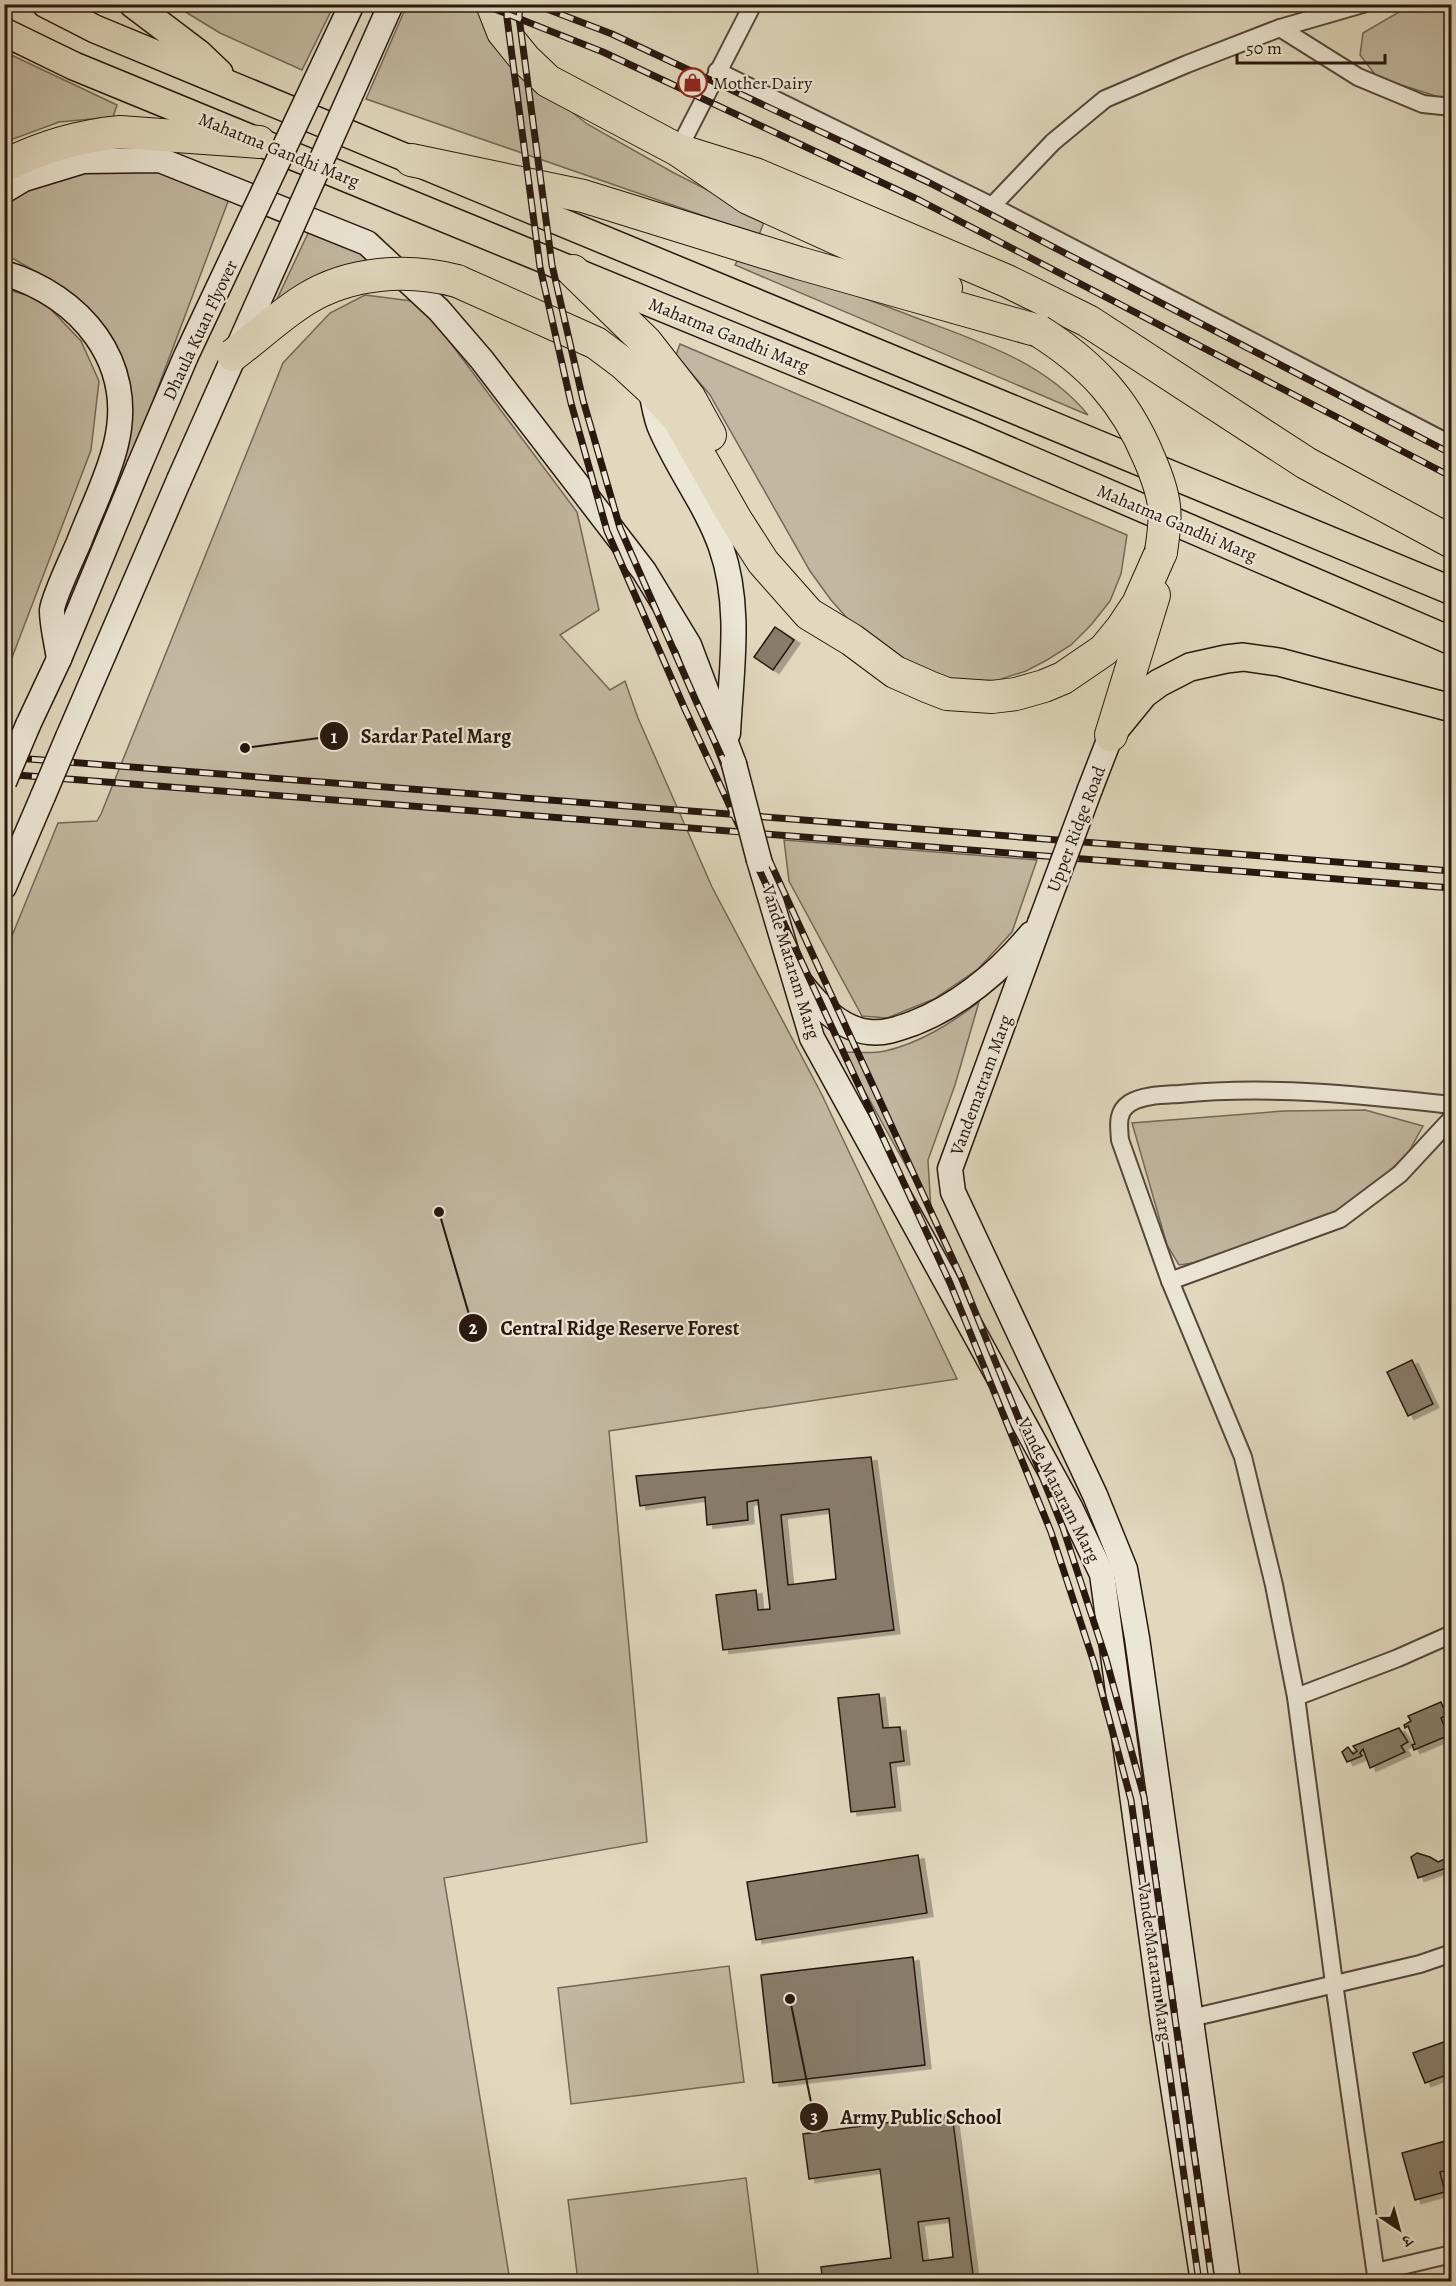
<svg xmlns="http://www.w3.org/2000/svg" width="1456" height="2286" font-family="Alegreya,'Noto Serif Devanagari',serif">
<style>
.green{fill:#c2b7a0;stroke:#756758;stroke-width:1.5}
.building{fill:#887b6a;stroke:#28170f;stroke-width:1.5;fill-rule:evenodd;filter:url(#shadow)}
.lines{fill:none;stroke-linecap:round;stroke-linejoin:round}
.street-casing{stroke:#56473b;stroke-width:20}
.secondary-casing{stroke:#28170f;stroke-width:27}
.primary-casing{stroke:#28170f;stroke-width:30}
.highway-casing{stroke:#28170f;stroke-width:34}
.street{stroke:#ece6d5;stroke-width:16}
.secondary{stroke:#ece6d5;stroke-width:24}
.primary{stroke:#e1d8be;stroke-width:27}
.highway{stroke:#e1d8be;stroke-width:32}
.rail-casing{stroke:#28170f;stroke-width:7}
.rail{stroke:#ece6d5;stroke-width:4.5;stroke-dasharray:14;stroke-linecap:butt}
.secondary-bridge-casing{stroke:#28170f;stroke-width:27;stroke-linecap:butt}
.highway-bridge-casing{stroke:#28170f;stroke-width:34;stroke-linecap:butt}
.secondary-bridge{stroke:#ece6d5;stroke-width:24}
.highway-bridge{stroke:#e1d8be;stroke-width:32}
.labels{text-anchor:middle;stroke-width:4.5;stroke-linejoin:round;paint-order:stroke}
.poi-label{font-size:18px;fill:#28170f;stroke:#ece6d5;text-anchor:start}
.street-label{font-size:18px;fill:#28170f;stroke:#ece6d5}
.leader{fill:none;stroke:#28170f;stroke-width:2}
.callout-dot{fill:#28170f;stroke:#ece6d5;stroke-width:2}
.mark-label{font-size:18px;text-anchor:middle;font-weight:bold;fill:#fff}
.callout-label{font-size:20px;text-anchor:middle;font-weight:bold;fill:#28170f;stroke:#ece6d5;stroke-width:4.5;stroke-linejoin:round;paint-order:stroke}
</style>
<defs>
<filter id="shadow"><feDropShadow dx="6" dy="3.5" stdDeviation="0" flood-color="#0004"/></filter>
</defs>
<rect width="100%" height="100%" fill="#e1d8be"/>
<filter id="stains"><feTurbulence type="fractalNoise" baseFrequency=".00333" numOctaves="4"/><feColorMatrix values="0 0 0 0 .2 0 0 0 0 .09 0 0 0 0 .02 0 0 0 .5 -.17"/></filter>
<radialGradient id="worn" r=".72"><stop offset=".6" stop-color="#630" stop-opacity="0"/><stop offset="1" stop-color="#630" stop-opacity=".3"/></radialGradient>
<g class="green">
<polygon points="174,5 334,5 302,70 220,33"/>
<polygon points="407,5 480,5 536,83 587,124 674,173 765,219 759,235 366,99"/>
<polygon points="1411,5 1451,5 1451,101 1377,77 1360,55 1363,33"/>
<polygon points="5,52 117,105 113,117 59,122 5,142"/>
<polygon points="132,166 169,174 229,199 154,398 68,614 58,608 119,454 94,317 59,285 14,259 5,258 4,201 47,178"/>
<polygon points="311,227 337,238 376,264 270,314"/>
<path d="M741 254C799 275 857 295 914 317 977 341 1044 361 1088 415L735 265Z"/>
<polygon points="5,289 41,299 81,341 99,381 91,450 5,676"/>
<polygon points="365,295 420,302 577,512 599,610 560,635 610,690 625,681 638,718 712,887 821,1093 957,1379 609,1431 647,1842 444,1878 510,2281 5,2282 5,953 58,823 97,821 101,814 283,363 330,313"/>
<polygon points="680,344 1127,535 1121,574 1110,601 1091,625 1071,645 1047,660 1026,671 998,680 963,682 908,667 854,626 831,600 810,571 710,395 676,355"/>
<polygon points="784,840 1037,860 1012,932 978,969 934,999 887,1018 862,1016 789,881"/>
<path d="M979 1002 955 1085 928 1160 931 1211 843 1052C856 1052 872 1054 885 1051 920 1043 950 1024 979 1002Z"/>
<polygon points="1365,1110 1423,1126 1408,1153 1378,1182 1341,1212 1199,1262 1179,1265 1167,1245 1132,1123 1284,1111"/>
<polygon points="729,1966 744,2082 571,2104 558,1988"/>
<polygon points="746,2178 759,2281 578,2281 568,2200"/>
</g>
<g class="building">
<polygon points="775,627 794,640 773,670 754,657"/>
<polygon points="1412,1360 1433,1404 1408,1416 1387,1372"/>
<path d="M871 1457 894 1630 723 1650 716 1595 756 1590 758 1610 770 1609 758 1500 747 1502 748 1520 707 1525 705 1497 640 1506 636 1476ZM829 1509 836 1579 788 1585 781 1515Z"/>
<polygon points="879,1694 883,1728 900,1727 904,1761 890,1763 895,1807 851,1812 838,1698"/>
<polygon points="1441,1702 1443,1707 1449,1704 1452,1711 1452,1713 1441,1718 1445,1728 1452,1725 1452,1734 1414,1750 1412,1745 1415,1744 1408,1726 1405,1728 1404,1725 1411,1721 1408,1716"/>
<polygon points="1399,1728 1408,1742 1401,1746 1405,1752 1370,1768 1363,1749 1360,1753 1362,1756 1347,1762 1342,1752 1348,1747 1353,1754 1357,1751 1353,1746"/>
<polygon points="1417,1853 1430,1857 1438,1862 1452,1856 1452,1866 1418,1878 1411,1857"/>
<polygon points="918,1855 927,1913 756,1940 747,1882"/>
<polygon points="913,1957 925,2065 773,2083 761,1975"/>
<polygon points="1452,2039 1452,2073 1425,2083 1413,2053"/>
<path d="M952 2114 974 2282H823L821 2267 891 2258 880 2169 809 2179 803 2134ZM949 2218 953 2257 923 2261 918 2222Z"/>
<polygon points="1449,2140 1452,2151 1452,2169 1440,2172 1445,2192 1415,2200 1402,2153"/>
</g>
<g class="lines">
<defs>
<g id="street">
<polyline points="1280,28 1358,77 1423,104 1452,107"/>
<polyline points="717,71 992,206 1452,445"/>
<polyline points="678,150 753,4"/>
<polyline points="992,206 1053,142 1105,99 1187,64 1280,28 1363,4"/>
<polyline points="1170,1281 1340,1219 1400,1174 1452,1118"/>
<polyline points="1296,1697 1398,1658 1452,1634"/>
<polyline points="1163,2022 1191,2018 1420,1964 1452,1953"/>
<polyline points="1376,2272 1452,2254"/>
<path d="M1377 2282 1334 1983 1296 1697 1274 1585 1243 1457 1170 1281 1120 1140C1119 1126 1116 1112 1130 1103 1143 1095 1163 1095 1179 1094 1270 1085 1361 1095 1452 1105"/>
</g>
<g id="secondary">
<polyline points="4,191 24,179 83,161 160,160 367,243 439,310 482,360 644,571 689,645 734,764"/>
<path d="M4 273C81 296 136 362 116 444 108 478 91 510 79 542 73 556 53 598 52 610 52 626 57 644 59 659"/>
<path d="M651 389C653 401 655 414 659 425 676 467 706 504 721 547 742 607 731 671 728 733"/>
<polyline points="28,725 59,659 139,466"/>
<polyline points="68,737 179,480"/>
<polyline points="1090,789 1111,735"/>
<polyline points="759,860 812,1038 1070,1507 1102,1574 1163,2022 1203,2282"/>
<polyline points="4,887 43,796"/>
<polyline points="1040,923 950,1169 953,1192 1095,1495 1125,1569 1137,1638 1228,2282"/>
<path d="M800 982C817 1004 840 1029 869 1032 885 1034 900 1028 914 1023 962 1004 999 972 1031 934"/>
</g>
<g id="primary">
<polyline points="46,4 95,29 1452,591"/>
<polyline points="133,4 199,54 219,73"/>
<polyline points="4,32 74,66 970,434 1452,641"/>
<polyline points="1113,732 1144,694 1159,683 1190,667 1226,659 1243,657 1279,662 1452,708"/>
</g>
<g id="highway">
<polyline points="492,4 503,32 525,59 548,81 678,150 748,198 946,288"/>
<polyline points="678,150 755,174 1007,281 1088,321 1306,463 1452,542"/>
<polyline points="411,160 583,196 799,263 1039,331"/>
<path d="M4 166C41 147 79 136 120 132L259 142"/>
<polyline points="573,271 646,342 689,397 710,435"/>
<polyline points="457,281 596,343 624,364 650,388 678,418 736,520 763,562 809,614 852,640 895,672 929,687 947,694 992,697 1016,694 1044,686 1063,678 1104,650 1122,628 1138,604 1161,552"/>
<polyline points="1111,735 1154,595"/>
</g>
</defs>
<use href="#street" class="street-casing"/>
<use href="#secondary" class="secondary-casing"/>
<use href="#primary" class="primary-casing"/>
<use href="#highway" class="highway-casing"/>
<use href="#street" class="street"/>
<use href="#secondary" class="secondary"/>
<use href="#primary" class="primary"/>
<use href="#highway" class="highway"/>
<defs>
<g id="rail">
<polyline points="482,4 603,52 919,200 1452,477"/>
<polyline points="507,4 507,18 540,267 571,403 607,531 684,707 950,1283 1051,1532 1094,1663 1131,1800 1199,2282"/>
<polyline points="520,4 519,17 552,265 583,400 620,528 696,701 961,1277 1063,1528 1106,1659 1144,1797 1212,2282"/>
<polyline points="534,4 612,34 928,182 1452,454"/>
<polyline points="4,757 1452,871"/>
<polyline points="4,774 1452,888"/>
</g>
</defs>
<use href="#rail" class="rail-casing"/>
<use href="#rail" class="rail"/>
<defs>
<g id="secondary-bridge">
<polyline points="139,466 186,356 352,4"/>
<polyline points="179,480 391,4"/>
<polyline points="734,764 759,860"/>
<polyline points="4,782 28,725"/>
<polyline points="43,796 68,737"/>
<polyline points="1040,923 1090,789"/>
</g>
<g id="highway-bridge">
<path d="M1039 331C1091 364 1125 400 1149 458 1156 474 1162 489 1164 506 1166 521 1163 537 1161 552"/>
<path d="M233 355C257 337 280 315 306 299 350 272 407 268 457 281"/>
</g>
</defs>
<use href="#secondary-bridge" class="secondary-bridge-casing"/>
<use href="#highway-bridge" class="highway-bridge-casing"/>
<use href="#secondary-bridge" class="secondary-bridge"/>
<use href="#highway-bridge" class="highway-bridge"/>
</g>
<defs>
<symbol id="shop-ring" viewBox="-11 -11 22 22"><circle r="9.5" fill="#ece6d5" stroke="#8f2418" stroke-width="1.5"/><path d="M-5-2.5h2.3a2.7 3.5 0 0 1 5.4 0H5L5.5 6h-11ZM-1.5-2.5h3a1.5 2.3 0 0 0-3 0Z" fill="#8f2418"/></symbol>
</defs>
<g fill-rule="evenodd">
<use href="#shop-ring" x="676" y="66" width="33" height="33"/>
</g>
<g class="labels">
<g class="poi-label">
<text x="713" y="89">Mother Dairy</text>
</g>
<g class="street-label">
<text transform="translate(279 150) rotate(22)" y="6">Mahatma Gandhi Marg</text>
<text transform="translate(200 330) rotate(-65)" y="6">Dhaula Kuan Flyover</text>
<text transform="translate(729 335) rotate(22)" y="6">Mahatma Gandhi Marg</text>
<text transform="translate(1177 523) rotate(23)" y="6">Mahatma Gandhi Marg</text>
<text transform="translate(1076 829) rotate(-69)" y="6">Upper Ridge Road</text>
<text transform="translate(791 962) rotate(73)" y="6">Vande Mataram Marg</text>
<text transform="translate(981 1085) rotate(-70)" y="6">Vandematram Marg</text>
<text transform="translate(1059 1490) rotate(63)" y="6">Vande Mataram Marg</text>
<text transform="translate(1155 1962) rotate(82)" y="6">Vande Mataram Marg</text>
</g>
</g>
<path class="leader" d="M245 748L334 736M439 1212L473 1328M790 1999L814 2117"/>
<g class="callout-dot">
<circle cx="245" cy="748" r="6"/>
<circle cx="439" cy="1212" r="6"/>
<circle cx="790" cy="1999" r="6"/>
<circle cx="334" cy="736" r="15"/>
<circle cx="473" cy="1328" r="15"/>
<circle cx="814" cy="2117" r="15"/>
</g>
<g class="mark-label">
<text x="334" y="743">1</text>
<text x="473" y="1334">2</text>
<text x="814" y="2123">3</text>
</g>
<g class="callout-label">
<text x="436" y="743">Sardar Patel Marg</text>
<text x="620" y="1335">Central Ridge Reserve Forest</text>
<text x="921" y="2124">Army Public School</text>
</g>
<rect width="1456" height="2286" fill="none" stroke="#e1d8be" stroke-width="24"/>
<rect x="6" y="6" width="1444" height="2274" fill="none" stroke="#28170f" stroke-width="3"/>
<rect x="12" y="12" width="1432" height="2262" fill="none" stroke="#28170f" stroke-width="1.5"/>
<g transform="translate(1399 2229) rotate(144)" stroke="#ece6d5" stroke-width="4.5" paint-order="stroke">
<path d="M0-4.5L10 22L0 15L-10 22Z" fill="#28170f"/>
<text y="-9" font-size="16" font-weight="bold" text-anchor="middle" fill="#28170f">उ</text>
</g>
<path d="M1237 54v9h148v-9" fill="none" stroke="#28170f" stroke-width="3"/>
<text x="1246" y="54" font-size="18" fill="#28170f" stroke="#ece6d5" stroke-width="4.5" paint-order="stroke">50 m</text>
<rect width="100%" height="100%" filter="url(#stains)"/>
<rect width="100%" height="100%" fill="url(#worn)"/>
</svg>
